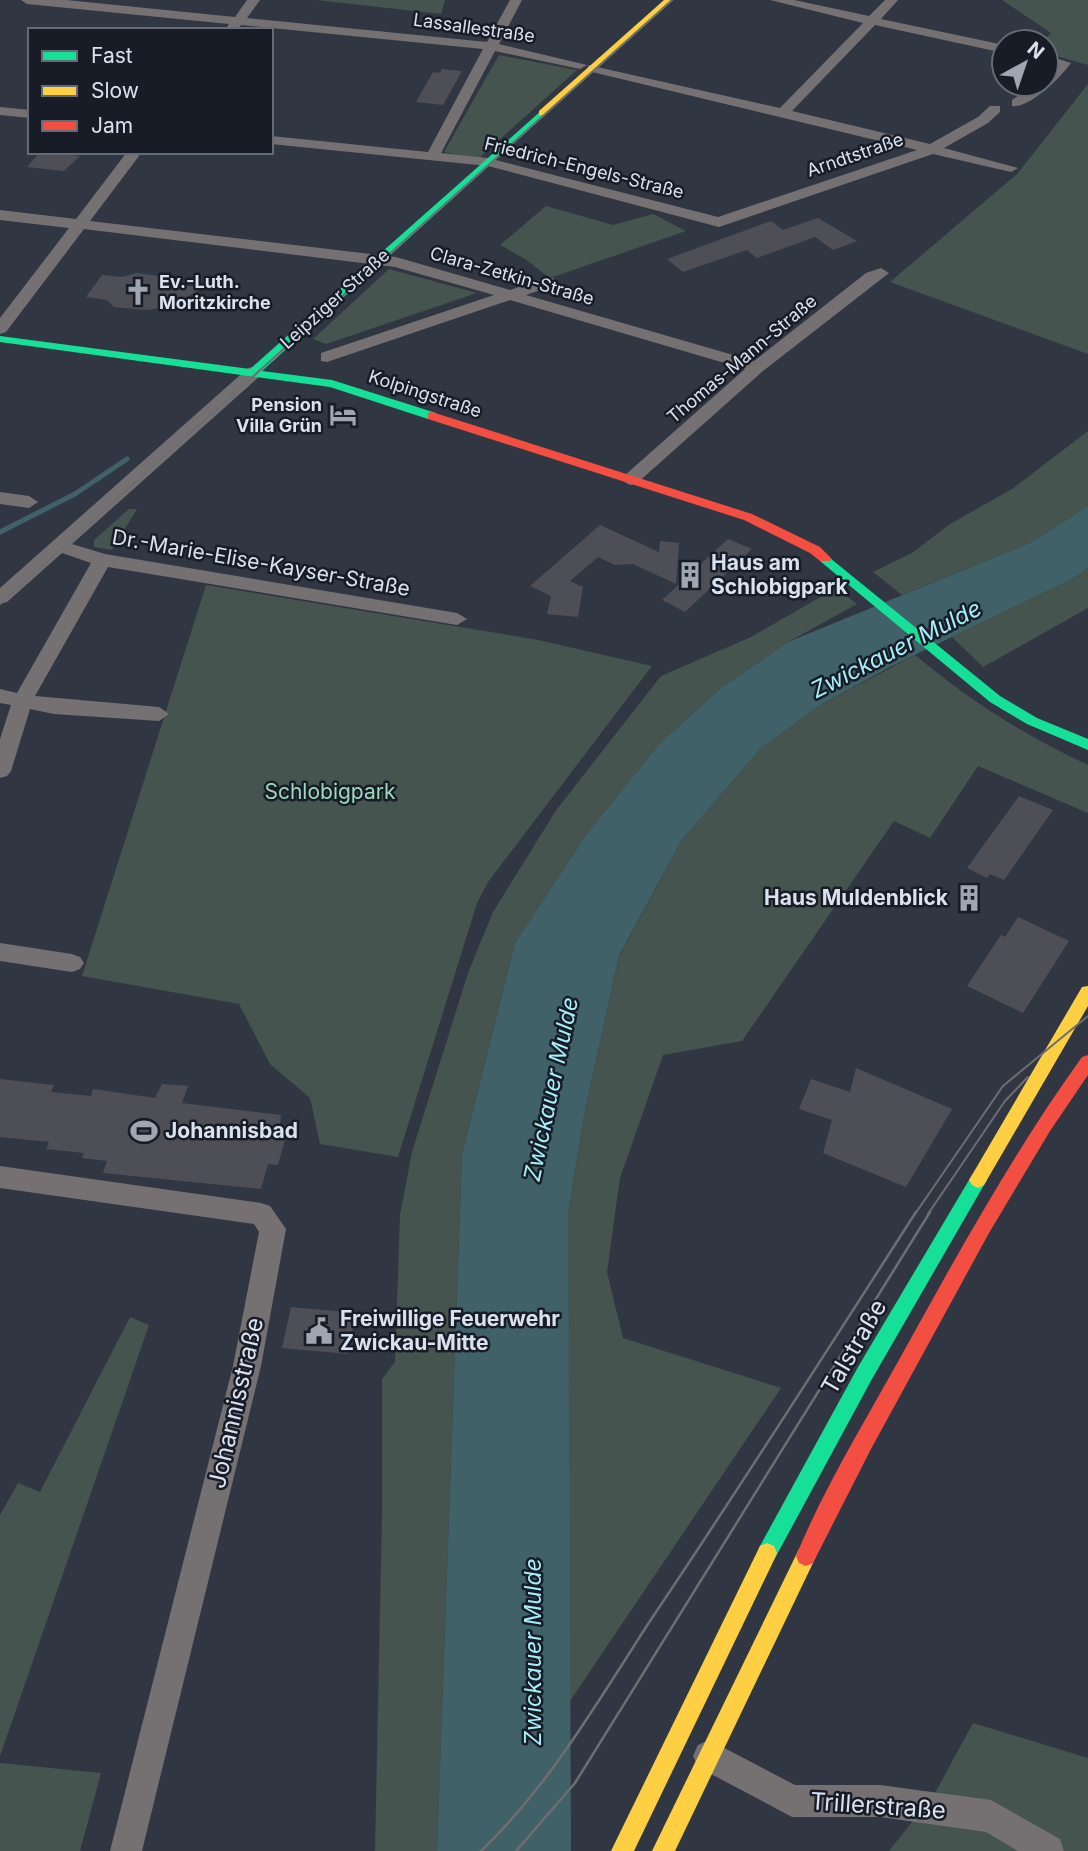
<svg xmlns="http://www.w3.org/2000/svg" width="1088" height="1851" font-family="Inter,sans-serif">
<style>
.green{fill:#45544e}
.water{fill:#406167}
.lines{fill:none;stroke-linecap:round;stroke-linejoin:round}
.stream{stroke:#406167;stroke-width:5}
.building{fill:#4e4e57}
.street{fill:#757173;fill-rule:evenodd}
.fast{fill:#16e098;fill-rule:evenodd}
.slow{fill:#ffcf43;fill-rule:evenodd}
.jam{fill:#f24e42;fill-rule:evenodd}
.tram-far1{stroke:#6d6e72;stroke-width:2}
.tram{stroke:#6d6e72;stroke-width:2.5}
.labels{text-anchor:middle;stroke-width:5;stroke-linejoin:round;paint-order:stroke}
.far-street-label{font-size:18px;fill:#dae1ef;stroke:#171c26}
.far-poi-label{font-size:18px;font-weight:bold;fill:#dae1ef;stroke:#171c26;text-anchor:start}
.street-label{font-size:21px;fill:#dae1ef;stroke:#171c26}
.poi-label{font-size:21px;font-weight:bold;fill:#dae1ef;stroke:#171c26;text-anchor:start}
.park-label{font-size:21px;fill:#9dd8bb;stroke:#171c26}
.water-label{font-size:23px;font-style:italic;fill:#a6eefa;stroke:#171c26}
.near-street-label{font-size:24px;fill:#dae1ef;stroke:#171c26}
</style>
<rect width="100%" height="100%" fill="#313742"/>
<g class="green">
<polygon points="317,0 445,0 441,14"/>
<polygon points="1002,0 1088,0 1088,65 1046,53 1046,42 1043,42 1051,33"/>
<polygon points="499,55 577,70 478,159 444,152"/>
<polygon points="1088,84 1088,354 890,282 1017,174"/>
<polygon points="546,206 613,225 653,214 686,231 550,278 525,259 500,245"/>
<polygon points="389,269 477,293 326,344 313,339"/>
<polygon points="1088,431 1088,506 1032,542 902,595 873,572 912,553 950,524 1012,489"/>
<polygon points="129,509 137,509 112,550 94,547 94,540"/>
<polygon points="1088,568 1088,608 983,667 952,637 1072,579"/>
<polygon points="206,585 538,640 652,666 488,882 477,903 398,1157 320,1144 310,1098 270,1064 239,1004 82,976"/>
<polygon points="836,588 857,604 788,642 721,688 660,743 586,835 515,943 462,1155 437,1851 375,1851 382,1514 382,1379 395,1362 400,1215 412,1152 468,973 493,912 557,809 661,676 751,637"/>
<path d="M915 655C969 700 1025 736 1088 765V813L978 766 930 838 894 821 742 1041 663 1055 620 1178 607 1272 623 1338 781 1388 568 1704V1213L585 1110 619 957 681 841 761 748 822 704Z"/>
<polygon points="130,1317 149,1325 0,1756 0,1515 18,1483 40,1492"/>
<polygon points="973,1723 1088,1758 1088,1851 889,1851 935,1793"/>
<polygon points="0,1763 101,1773 80,1851 0,1851"/>
</g>
<polygon class="water" points="1088,506 1088,568 1072,579 890,667 822,704 761,748 681,841 619,956 585,1110 568,1213 571,1851 437,1851 462,1155 515,943 586,835 660,743 721,688 788,642 1032,542"/>
<g class="lines">
<polyline class="stream" points="0,532 75,494 127,459"/>
</g>
<g class="building">
<polygon points="442,69 462,71 443,105 416,102 433,72 440,73"/>
<polygon points="40,152 48,152 80,156 64,171 27,167"/>
<polygon points="818,218 857,241 833,250 815,237 757,258 747,250 683,272 667,259 771,221 783,230"/>
<polygon points="137,273 168,277 175,284 203,288 168,307 146,310 114,307 107,300 86,297 102,275 122,277"/>
<polygon points="600,525 659,552 660,541 679,543 676,584 633,564 615,565 598,557 570,581 583,587 578,617 547,614 551,596 530,586"/>
<polygon points="728,539 752,549 685,612 662,600"/>
<polygon points="1019,796 1053,810 1004,880 990,874 987,878 967,868"/>
<polygon points="1018,917 1069,941 1023,1013 967,986 1001,935 1005,937"/>
<polygon points="856,1068 952,1109 906,1187 823,1153 832,1120 799,1109 811,1079 850,1092"/>
<polygon points="0,1079 54,1085 51,1092 91,1096 93,1089 155,1098 162,1084 188,1086 182,1103 281,1115 280,1124 289,1126 278,1165 268,1164 261,1189 103,1173 107,1161 82,1158 84,1153 46,1149 49,1142 0,1137"/>
<polygon points="291,1307 356,1313 348,1354 282,1348"/>
</g>
<g class="lines">
<g class="street">
<polygon points="21,0 66,0 235,17 247,0 260,0 247,18 487,42 510,0 522,0 499,44 587,65 580,69 495,51 441,153 488,158 718,217 917,150 588,71 588,65 780,108 863,23 770,0 794,0 869,16 885,0 898,0 881,19 1004,45 1004,53 875,25 792,111 930,144 978,117 990,106 1000,106 1000,112 988,123 944,148 1018,168 1011,172 933,154 719,227 488,166 271,144 271,136 428,152 483,49 241,25 238,30 225,30 229,24 27,4"/>
<path d="M1046 55 1071 63C1061 77 1029 109 1012 106V100L1035 84H1046V75L1055 65 1046 63Z"/>
<polygon points="0,107 30,110 30,118 0,115"/>
<polygon points="127,152 142,152 90,221 396,257 510,290 549,277 555,279 555,285 526,295 754,361 866,273 881,268 889,273 763,371 636,484 630,485 621,480 624,476 745,369 510,300 327,362 321,361 321,353 494,295 395,267 84,229 6,332 0,334 0,318 69,228 0,220 0,210 76,219"/>
<polygon points="254,367 260,368 262,372 260,376 72,544 105,554 457,613 467,619 457,625 108,567 35,696 159,707 169,714 159,721 54,714 30,709 11,771 7,776 0,778 0,739 11,705 0,703 0,689 17,693 91,563 62,553 7,602 0,604 0,588 248,368"/>
<polygon points="0,492 29,496 38,502 29,508 0,504"/>
<polygon points="0,943 72,954 80,957 84,963 80,969 72,972 0,961"/>
<polygon points="0,1166 261,1203 270,1206 286,1229 261,1366 142,1851 110,1851 233,1366 259,1232 254,1224 0,1188"/>
<polygon points="709,1740 795,1785 880,1785 991,1800 1060,1839 1064,1851 1018,1851 986,1832 880,1817 792,1817 698,1767 693,1756 698,1745"/>
</g>
<g class="fast">
<polygon points="542,110 545,111 545,115 262,371 332,380 436,413 436,419 428,419 330,387 0,342 0,336 250,369"/>
<polygon points="825,554 1000,696 1037,718 1088,739 1088,750 1027,724 990,702 820,561 820,555"/>
<polygon points="978,1172 984,1175 987,1180 984,1185 872,1379 774,1560 767,1563 760,1560 757,1553 760,1546 858,1367 972,1175"/>
</g>
<g class="slow">
<polygon points="664,0 673,0 545,115 539,115 539,111"/>
<polygon points="1088,986 1088,1006 984,1185 978,1188 972,1185 969,1180 972,1175 1082,987"/>
<polygon points="767,1543 774,1546 777,1553 774,1560 634,1851 611,1851 760,1546"/>
<polygon points="806,1546 813,1549 816,1556 813,1563 675,1851 652,1851 799,1549"/>
</g>
<g class="jam">
<polygon points="432,412 752,514 820,547 831,558 830,561 820,561 810,553 744,520 428,419 428,413"/>
<path d="M1088 1055V1075L1050 1131 989 1233 871 1449 813 1563 806 1566 799 1563 796 1556C824 1488 864 1423 900 1358 957 1255 1013 1153 1082 1057Z"/>
</g>
<g class="tram-far1">
<polyline points="0,604 672,0"/>
<polyline points="915,1214 1003,1086 1088,1016"/>
<polyline points="928,1214 1005,1101 1028,1077"/>
</g>
<g class="tram">
<path d="M481 1851C550 1785 598 1701 650 1621 741 1486 828 1349 916 1212"/>
<polyline points="516,1851 575,1783 930,1212"/>
</g>
</g>
<defs>
<symbol id="church-bare" viewBox="-9 -9 18 18"><path d="M-1.2-6h2.4v3.5h3.3v2.4h-3.3V6h-2.4V-.1h-3.3v-2.4h3.3Z" fill="#9fa6b2" stroke="#171c26" stroke-width="2.5" paint-order="stroke"/></symbol>
<symbol id="hotel-bare" viewBox="-9 -9 18 18"><path d="M-6-4.5h1.5V1H6V5H4.5V3h-9V5H-6ZM-4 0a1.8 1.8 0 1 1 3.6 0ZM.5 0V-2.5h3Q6-2.5 6 0Z" fill="#9fa6b2" stroke="#171c26" stroke-width="2.5" paint-order="stroke"/></symbol>
<symbol id="building-bare" viewBox="-9 -9 18 18"><path d="M-4-6H4V6H1V3H-1V6H-4ZM-2.5-4.3h1.7v1.8h-1.7ZM.8-4.3h1.7v1.8H.8ZM-2.5-1h1.7V.8h-1.7ZM.8-1h1.7V.8H.8Z" fill="#9fa6b2" stroke="#171c26" stroke-width="2.5" paint-order="stroke"/></symbol>
<symbol id="stadium-bare" viewBox="-9 -9 18 18"><path d="M0-5a6.5 5 0 1 0 0 10a6.5 5 0 1 0 0-10ZM-3.5-1.8h7v3.6h-7Z" fill="#9fa6b2" stroke="#171c26" stroke-width="2.5" paint-order="stroke"/></symbol>
<symbol id="civic-bare" viewBox="-9 -9 18 18"><path d="M-.6-6.5H3V-4.5H.6V-3L4-1V1h2V6H-6V1h2V-1L-.6-3ZM-1.2 2.5V6h2.4V2.5Z" fill="#9fa6b2" stroke="#171c26" stroke-width="2.5" paint-order="stroke"/></symbol>
</defs>
<g fill-rule="evenodd">
<use href="#church-bare" x="119" y="273" width="38" height="38"/>
<use href="#hotel-bare" x="324" y="396" width="38" height="38"/>
<use href="#building-bare" x="671" y="556" width="38" height="38"/>
<use href="#building-bare" x="950" y="879" width="38" height="38"/>
<use href="#stadium-bare" x="125" y="1112" width="38" height="38"/>
<use href="#civic-bare" x="300" y="1312" width="38" height="38"/>
</g>
<g class="labels">
<g class="far-street-label">
<text transform="translate(474 28) rotate(8)" y="6">Lassallestraße</text>
<text transform="translate(855 155) rotate(-19)" y="6">Arndtstraße</text>
<text transform="translate(584 168) rotate(14)" y="6">Friedrich-Engels-Straße</text>
<text transform="translate(512 276) rotate(16)" y="6">Clara-Zetkin-Straße</text>
<text transform="translate(335 299) rotate(-42)" y="6">Leipziger Straße</text>
<text transform="translate(742 359) rotate(-40)" y="6">Thomas-Mann-Straße</text>
<text transform="translate(425 394) rotate(18)" y="6">Kolpingstraße</text>
</g>
<g class="far-poi-label">
<text x="159" y="288">Ev.-Luth.<tspan x="159" dy="21">Moritzkirche</tspan></text>
<text x="322" y="411" text-anchor="end">Pension<tspan x="322" dy="21">Villa Grün</tspan></text>
</g>
<g class="street-label">
<text transform="translate(261 563) rotate(10)" y="7">Dr.-Marie-Elise-Kayser-Straße</text>
</g>
<g class="poi-label">
<text x="711" y="570">Haus am<tspan x="711" dy="24">Schlobigpark</tspan></text>
<text x="948" y="905" text-anchor="end">Haus Muldenblick</text>
<text x="165" y="1138">Johannisbad</text>
<text x="340" y="1326">Freiwillige Feuerwehr<tspan x="340" dy="24">Zwickau-Mitte</tspan></text>
</g>
<g class="park-label">
<text x="330" y="799">Schlobigpark</text>
</g>
<g class="water-label">
<text transform="translate(896 649) rotate(-27)" y="8">Zwickauer Mulde</text>
<text transform="translate(551 1089) rotate(-78)" y="8">Zwickauer Mulde</text>
<text transform="translate(533 1652) rotate(-90)" y="8">Zwickauer Mulde</text>
</g>
<g class="near-street-label">
<text transform="translate(854 1347) rotate(-60)" y="8">Talstraße</text>
<text transform="translate(236 1403) rotate(-77)" y="8">Johannisstraße</text>
<text transform="translate(878 1806) rotate(4)" y="8">Trillerstraße</text>
</g>
</g>
<rect x="28" y="28" width="245" height="126" fill="#171c26" stroke="#656b76" stroke-width="2"/>
<rect x="42" y="51" width="35" height="10" fill="#16e098" stroke="#656b76" stroke-width="2"/>
<text x="91" y="63" font-size="21" fill="#dae1ef">Fast</text>
<rect x="42" y="86" width="35" height="10" fill="#ffcf43" stroke="#656b76" stroke-width="2"/>
<text x="91" y="98" font-size="21" fill="#dae1ef">Slow</text>
<rect x="42" y="121" width="35" height="10" fill="#f24e42" stroke="#656b76" stroke-width="2"/>
<text x="91" y="133" font-size="21" fill="#dae1ef">Jam</text>
<g transform="translate(1025 63) rotate(40)"><circle r="33" fill="#171c26" stroke="#656b76" stroke-width="2"/>
<path d="M0-5L12 26L0 18L-12 26Z" fill="#9fa6b2"/>
<text y="-10" font-size="19" font-weight="bold" text-anchor="middle" fill="#dae1ef">N</text>
</g>
</svg>
